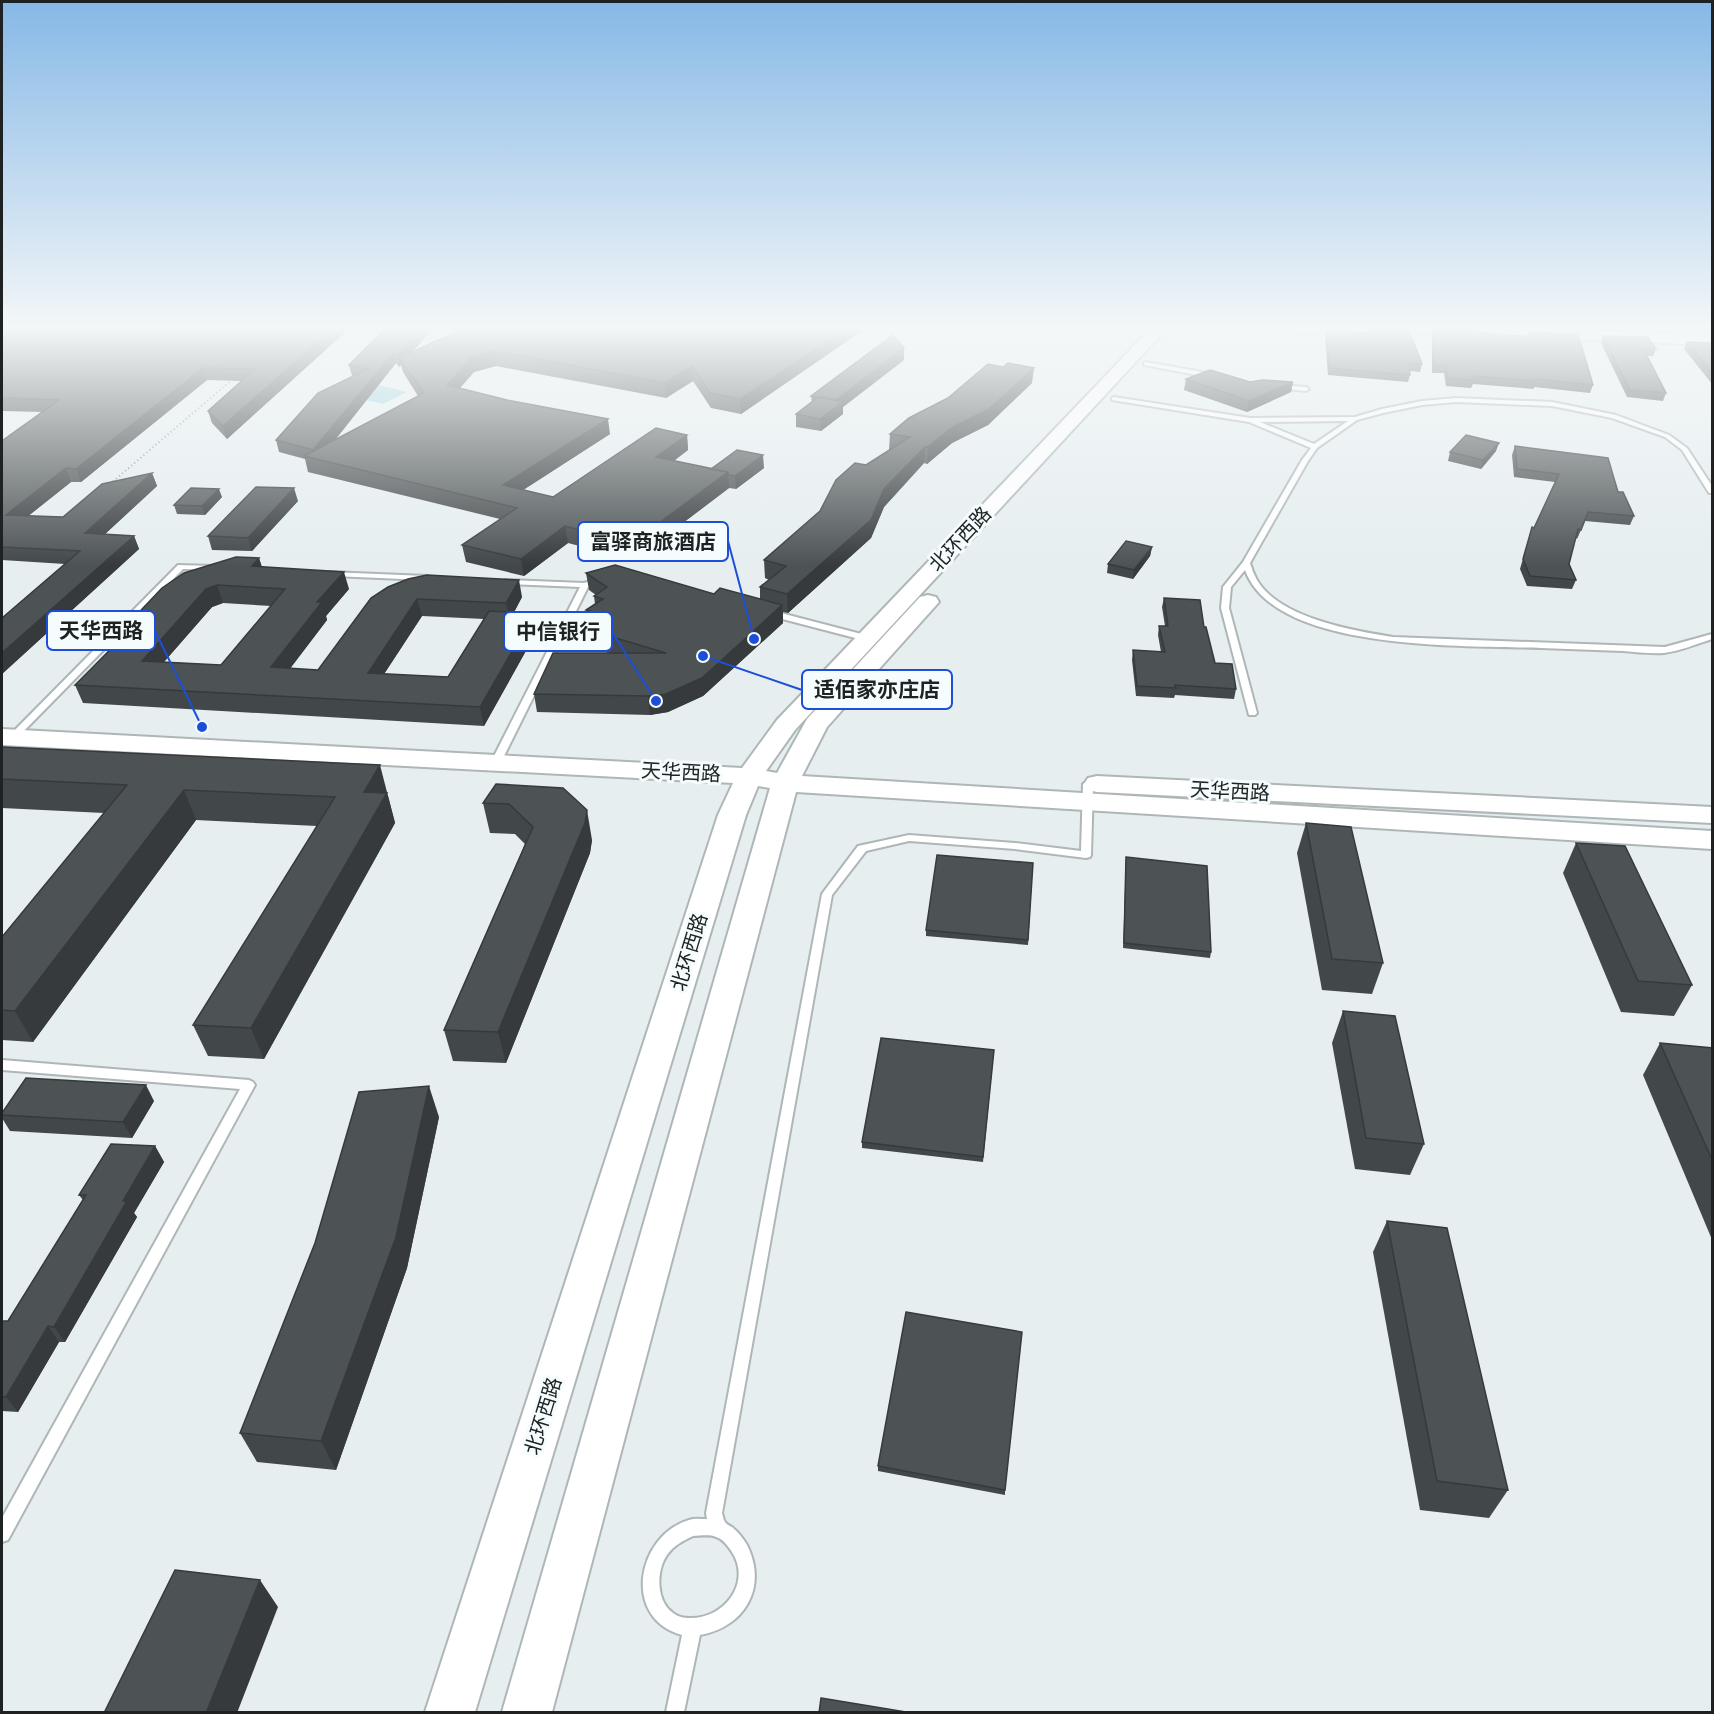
<svg xmlns="http://www.w3.org/2000/svg" width="1714" height="1714" font-family="Inter,'Noto Sans SC',sans-serif">
<style>
.green{fill:#9ad2da}
.lines{fill:none;stroke-linecap:round;stroke-linejoin:round}
.lane-casing{stroke:#aeb6b7;stroke-width:4}
.secondary-casing{stroke:#aeb6b7;stroke-width:4}
.path{stroke:#818687;stroke-width:2;stroke-dasharray:1 3;stroke-linecap:butt}
.lane{fill:#fff;fill-rule:evenodd}
.secondary{fill:#fff;fill-rule:evenodd}
.wall{fill:#424749;fill-rule:evenodd}
.shaded-wall{fill:#363a3c}
.building{fill:#4d5355;stroke:#363a3c;stroke-width:1.5;fill-rule:evenodd}
.labels{text-anchor:middle;stroke-width:6;stroke-linejoin:round;paint-order:stroke}
.street-label{font-size:20px;fill:#1f2222;stroke:#f4fcfd}
.leader{fill:none;stroke:#1d4ed8;stroke-width:2}
.callout-dot{fill:#1d4ed8;stroke:#f4fcfd;stroke-width:2}
.callout{fill:#f4fcfd;stroke:#1d4ed8;stroke-width:2}
.callout-label{font-size:21px;text-anchor:middle;font-weight:bold;fill:#1f2222}
</style>
<rect width="100%" height="100%" fill="#e6eef0"/>
<polygon class="green" points="357,380 407,392 383,404 332,392"/>
<g class="lines">
<defs>
<g id="lane">
<polygon points="1146,362 1213,374 1216,376 1213,378 1144,365 1144,363"/>
<polygon points="1279,385 1306,387 1309,389 1306,391 1277,388 1277,386"/>
<path d="M1114 397 1250 418 1355 417 1382 409 1422 401 1456 398 1552 402 1616 415 1669 435 1687 448 1712 486V493H1709L1682 450 1665 437 1612 418 1552 406 1456 402 1422 405 1383 413 1357 420 1317 448 1308 461 1250 563C1252 569 1254 575 1257 580 1279 618 1354 631 1393 637L1665 647 1712 634V639C1697 644 1680 651 1664 653 1651 654 1636 652 1623 651 1595 650 1568 649 1541 648 1468 645 1275 653 1245 570L1231 587 1229 608 1257 713 1255 715H1249L1221 608 1223 587 1243 562 1302 460 1311 448 1249 422 1112 400V398ZM1348 421 1314 444 1260 422Z"/>
<polygon points="178,565 214,566 218,568 214,570 183,569 16,739 10,739 8,737 10,735"/>
<polygon points="329,572 427,576 431,578 427,580 332,576 329,576"/>
<polygon points="600,578 603,578 603,582 588,587 501,762 499,764 493,764 491,762 580,587 505,584 501,582 505,580 584,583"/>
<polygon points="767,611 773,611 869,636 870,638 869,640 863,640 767,615"/>
<path d="M1088 781 1093 784 1091 855 1090 857 1086 858 1015 849 909 841 866 851 832 895 722 1513C723 1516 723 1519 725 1522 726 1524 730 1526 732 1527 738 1532 743 1538 747 1545 768 1587 745 1627 700 1635L684 1712H666L682 1635C622 1619 636 1536 689 1520 694 1518 701 1519 707 1519L706 1513 822 894 858 846 909 835 1015 843 1081 851 1083 784ZM693 1536C700 1536 709 1534 716 1537 723 1539 728 1546 732 1552 752 1583 724 1619 690 1618 684 1618 678 1617 673 1613 656 1601 656 1571 667 1555 674 1545 683 1541 693 1536Z"/>
<polygon points="2,1060 249,1080 253,1082 255,1085 8,1540 2,1542 2,1518 240,1089 2,1070"/>
</g>
<g id="secondary">
<polygon points="1153,326 1169,326 795,730 766,771 777,773 807,719 920,597 928,595 936,597 939,602 827,727 802,776 1712,831 1712,849 796,792 552,1712 502,1712 770,788 758,786 746,815 475,1712 425,1712 718,815 733,783 2,745 2,729 742,768 777,720"/>
<polygon points="1210,326 1459,326 1712,335 1712,345 1372,331 1366,334 1217,331 1212,329"/>
<polygon points="1097,776 1712,807 1712,823 1097,792 1088,790 1084,784 1088,778"/>
</g>
</defs>
<use href="#lane" class="lane-casing"/>
<use href="#secondary" class="secondary-casing"/>
<polyline class="path" points="110,484 234,378"/>
<use href="#lane" class="lane"/>
<use href="#secondary" class="secondary"/>
</g>
<g class="wall">
<polygon points="2,326 352,326 227,439 212,423 208,411 242,381 207,380 81,482 71,482 28,516 63,517 152,473 157,486 105,534 134,536 139,549 2,674 2,618 65,564 2,560 2,441 43,412 2,411"/>
<path d="M388 326H435L412 352 498 326H866V328L741 414 711 408 693 381 666 398 496 366 474 372 460 388 610 434 523 490 553 497 687 435 688 450 674 461 711 469 764 468 736 489 729 488 634 560 568 543 524 576 466 562 462 545 500 519 308 472 305 459 279 452 276 440 353 376H352L349 365ZM396 363 399 367 401 365 403 372 418 396 335 440Z"/>
<polygon points="1519,326 1572,326 1571,328"/>
<polygon points="1593,326 1636,326 1635,330 1594,329"/>
<polygon points="1434,328 1528,336 1529,332 1593,385 1590,393 1534,387 1534,389 1473,384 1471,388 1446,386 1444,373 1432,373 1432,336"/>
<polygon points="1369,329 1422,364 1420,372 1410,371 1410,375 1408,382 1328,375 1325,337 1326,330 1368,333"/>
<polygon points="1603,336 1656,349 1653,356 1646,356 1666,393 1663,401 1627,397 1601,343"/>
<polygon points="1687,342 1713,345 1713,385 1684,349"/>
<polygon points="904,360 843,407 843,414 821,431 796,427 796,414 812,403 811,396"/>
<polygon points="1186,379 1250,382 1293,382 1291,392 1247,412 1184,390"/>
<polygon points="1032,383 988,425 952,443 927,464 924,463 884,507 871,538 788,613 783,612 783,623 703,696 668,712 650,715 537,712 534,694 609,653 578,644 575,626 587,617 586,610 595,604 594,596 596,595 589,590 586,573 714,594 760,599 760,587 769,580 765,578 764,560 820,511 866,465 889,450 890,434"/>
<polygon points="1515,446 1618,492 1634,516 1630,525 1585,521 1577,539 1576,538 1569,564 1576,580 1572,589 1527,586 1520,569 1532,527 1534,528 1555,482 1514,477 1512,455"/>
<polygon points="1496,451 1481,469 1448,461 1450,452"/>
<polygon points="222,497 205,515 177,514 174,505"/>
<polygon points="298,501 252,551 212,550 208,536"/>
<polygon points="1152,547 1150,556 1133,579 1107,573 1108,564"/>
<path d="M259 558 262 567 349 589 326 616 327 620 290 668 318 670 371 598 522 597 514 612 537 631 484 726 83 703 75 685 108 651 106 647ZM223 603 271 606 221 665 164 662 212 607ZM422 616 484 619 448 677 384 674Z"/>
<polygon points="1164,598 1204,627 1215,663 1236,689 1234,699 1175,695 1174,698 1136,696 1132,660 1133,650 1161,652 1158,635 1159,626 1165,626 1162,607"/>
<polygon points="2,747 388,795 388,796 395,823 264,1059 208,1056 193,1025 317,826 196,820 33,1042 2,1040 2,937 104,813 2,808"/>
<polygon points="496,784 592,840 590,853 506,1063 453,1061 444,1030 525,844 515,834 490,833 483,803"/>
<polygon points="1306,823 1383,963 1372,994 1322,990 1297,853"/>
<polygon points="1576,843 1692,985 1674,1016 1621,1012 1563,873"/>
<polygon points="1126,857 1211,952 1210,958 1123,948"/>
<polygon points="1033,863 1028,945 926,936 926,930"/>
<polygon points="1343,1011 1424,1144 1410,1175 1355,1169 1332,1043"/>
<polygon points="1660,1043 1713,1048 1713,1242 1643,1075"/>
<polygon points="994,1050 983,1162 862,1148 862,1142"/>
<polygon points="154,1101 132,1138 10,1131 2,1118 2,1113"/>
<polygon points="439,1117 407,1268 336,1470 257,1462 240,1433"/>
<polygon points="155,1146 164,1162 134,1213 137,1217 65,1342 59,1342 18,1412 2,1411 2,1321 8,1321 83,1200 79,1195"/>
<polygon points="1387,1221 1508,1490 1489,1518 1420,1510 1373,1252"/>
<polygon points="878,1466 1005,1490 1005,1495 878,1471"/>
</g>
<g class="shaded-wall">
<polygon points="336,326 352,326 227,439 223,426"/>
<polygon points="423,326 435,326 403,363 399,358 401,365 399,367 397,356"/>
<polygon points="850,326 866,326 866,328 741,414 740,399"/>
<polygon points="904,348 904,360 843,407 843,414 821,431 820,419 836,400"/>
<polygon points="494,351 496,366 474,372 450,399 447,385 472,357"/>
<polygon points="394,352 396,363 319,460 316,459 313,450"/>
<polygon points="692,366 693,381 666,398 665,383"/>
<polygon points="203,368 207,380 81,482 76,469"/>
<polygon points="1034,368 1032,383 988,425 952,443 927,464 928,447 953,427"/>
<polygon points="1293,382 1291,392 1247,412 1249,401"/>
<polygon points="608,419 610,434 506,501 503,485"/>
<polygon points="687,435 688,450 657,472 656,457"/>
<polygon points="1499,443 1496,451 1481,469 1483,460"/>
<polygon points="925,447 924,463 884,507 871,538 788,613 787,594"/>
<polygon points="763,455 764,468 736,489 735,476"/>
<polygon points="66,468 71,482 12,529 6,515"/>
<polygon points="728,472 729,488 634,560 632,543"/>
<polygon points="152,473 157,486 91,547 85,533"/>
<polygon points="294,488 298,501 252,551 248,538"/>
<polygon points="219,489 222,497 205,515 202,506"/>
<polygon points="565,526 568,543 524,576 521,559"/>
<polygon points="134,536 139,549 2,674 2,653"/>
<polygon points="1152,547 1150,556 1133,579 1134,570"/>
<polygon points="259,558 264,575 252,566"/>
<polygon points="344,572 349,589 326,616 327,620 277,686 271,667 317,602"/>
<polygon points="519,580 522,597 510,620 506,603"/>
<polygon points="217,585 223,603 212,607 149,679 142,661 206,589"/>
<polygon points="417,599 422,616 373,691 368,673"/>
<polygon points="782,605 783,623 703,696 668,712 650,715 648,696"/>
<polygon points="534,613 537,631 484,726 480,707"/>
<polygon points="380,765 395,823 264,1059 251,1028 364,792"/>
<polygon points="184,790 196,820 33,1042 15,1011"/>
<polygon points="587,810 592,840 590,853 506,1063 498,1032"/>
<polygon points="146,1085 154,1101 132,1138 123,1122"/>
<polygon points="429,1086 439,1117 407,1268 336,1470 321,1441"/>
<polygon points="155,1146 164,1162 134,1213 137,1217 65,1342 54,1327 123,1201"/>
<polygon points="48,1326 59,1342 18,1412 6,1397"/>
<polygon points="260,1580 278,1607 237,1713 206,1713"/>
</g>
<g class="building">
<polygon points="2,326 336,326 223,426 208,411 255,369 203,368 76,469 66,468 6,515 63,517 102,484 152,473 85,533 134,536 2,653 2,618 80,551 2,547 2,441 59,400 2,398"/>
<polygon points="388,326 423,326 397,356 394,352 313,450 276,440 318,393 368,369 349,365"/>
<polygon points="468,326 850,326 740,399 710,393 692,366 665,383 494,351 472,357 447,385 507,400 608,419 503,485 553,497 656,428 687,435 656,457 728,472 632,543 565,526 521,559 462,545 517,508 304,456 424,393 399,358"/>
<polygon points="1374,326 1408,328 1422,364 1409,363 1410,375 1330,368 1326,330 1370,333 1369,329"/>
<polygon points="1434,328 1474,330 1475,332 1532,337 1529,332 1578,334 1593,385 1535,379 1536,381 1473,376 1474,380 1448,378 1446,366 1434,365"/>
<polygon points="893,335 904,348 836,400 811,396"/>
<polygon points="1603,336 1648,337 1656,349 1643,348 1666,393 1630,390"/>
<polygon points="1687,342 1710,343 1713,345 1713,374"/>
<polygon points="1008,363 1034,368 989,409 953,427 928,447 925,447 884,489 871,520 787,594 760,587 786,566 764,560 820,511 836,480 855,463 866,465 910,437 890,434 909,418 948,398 988,364 1003,367"/>
<polygon points="1210,370 1250,382 1263,380 1293,382 1249,401 1186,379"/>
<polygon points="818,397 843,402 820,419 796,414"/>
<polygon points="1466,435 1499,443 1483,460 1450,452"/>
<polygon points="1515,446 1608,458 1618,492 1623,492 1634,516 1588,512 1581,530 1578,529 1569,564 1576,580 1530,576 1523,559 1532,527 1534,528 1559,474 1517,469"/>
<polygon points="737,450 763,455 735,476 728,475 728,472 711,469"/>
<polygon points="256,487 294,488 248,538 208,536"/>
<polygon points="191,488 219,489 202,506 174,505"/>
<polygon points="1126,541 1152,547 1134,570 1108,564"/>
<path d="M236 557 259 558 252 566 344 572 317 602H322L271 667 318 670 371 598 388 587 408 579 427 575 519 580 506 603 417 599 368 673 448 677 489 611 534 613 480 707 75 685 113 647H106L162 588 184 573ZM217 585 285 589 221 665 142 661 206 589Z"/>
<polygon points="615,565 714,594 720,588 782,605 702,678 666,694 648,696 534,694 553,653 666,653 575,626 594,612 586,610 603,599 594,596 607,587 586,573"/>
<polygon points="1164,598 1200,600 1204,627 1206,627 1215,663 1232,664 1236,689 1175,685 1176,688 1137,686 1133,650 1165,652 1159,626 1168,626"/>
<polygon points="2,747 380,765 364,792 387,793 251,1028 193,1025 335,797 184,790 15,1011 2,1010 2,937 127,785 2,779"/>
<polygon points="496,784 563,788 587,810 585,823 498,1032 444,1030 533,827 509,804 483,803"/>
<polygon points="1306,823 1351,827 1383,963 1332,959"/>
<polygon points="1576,843 1625,846 1692,985 1638,981"/>
<polygon points="937,855 1033,863 1028,940 926,930"/>
<polygon points="1126,857 1207,866 1211,952 1124,943"/>
<polygon points="1343,1011 1395,1016 1424,1144 1366,1138"/>
<polygon points="881,1038 994,1050 983,1157 862,1142"/>
<polygon points="1660,1043 1713,1048 1713,1162"/>
<polygon points="26,1078 146,1085 123,1122 2,1115 2,1113"/>
<polygon points="429,1086 396,1237 321,1441 240,1433 315,1243 359,1092"/>
<polygon points="111,1144 155,1146 123,1201 127,1201 54,1327 48,1326 6,1397 2,1397 2,1321 8,1321 86,1195 79,1195"/>
<polygon points="1387,1221 1447,1228 1508,1490 1437,1481"/>
<polygon points="906,1312 1022,1332 1005,1490 878,1466"/>
<polygon points="175,1570 260,1580 206,1713 104,1713"/>
<polygon points="821,1698 912,1713 819,1713"/>
</g>
<linearGradient id="sky" x2="0" y2="1"><stop stop-color="#86b8e6"/><stop offset="0.58" stop-color="#f4f7f8"/><stop offset="1" stop-color="#f4f7f8" stop-opacity="0"/></linearGradient>
<rect width="1714" height="566" fill="url(#sky)"/>
<g class="labels">
<g class="street-label">
<text transform="translate(960 539) rotate(-47)" y="7">北环西路</text>
<text transform="translate(681 772) rotate(3)" y="7">天华西路</text>
<text transform="translate(1230 791) rotate(3)" y="7">天华西路</text>
<text transform="translate(689 952) rotate(-73)" y="7">北环西路</text>
<text transform="translate(543 1416) rotate(-73)" y="7">北环西路</text>
</g>
</g>
<path class="leader" d="M754 639L728 541M202 727L155 631M656 701L612 632M703 656L802 690"/>
<g class="callout-dot">
<circle cx="754" cy="639" r="6"/>
<circle cx="202" cy="727" r="6"/>
<circle cx="656" cy="701" r="6"/>
<circle cx="703" cy="656" r="6"/>
</g>
<g class="callout">
<rect x="578" y="522" width="150" height="39" rx="6"/>
<rect x="47" y="611" width="108" height="39" rx="6"/>
<rect x="504" y="612" width="108" height="39" rx="6"/>
<rect x="802" y="670" width="150" height="39" rx="6"/>
</g>
<g class="callout-label">
<text x="653" y="549">富驿商旅酒店</text>
<text x="101" y="638">天华西路</text>
<text x="558" y="639">中信银行</text>
<text x="877" y="697">适佰家亦庄店</text>
</g>
<rect width="1714" height="1714" fill="none" stroke="#1f2222" stroke-width="6"/>
</svg>
